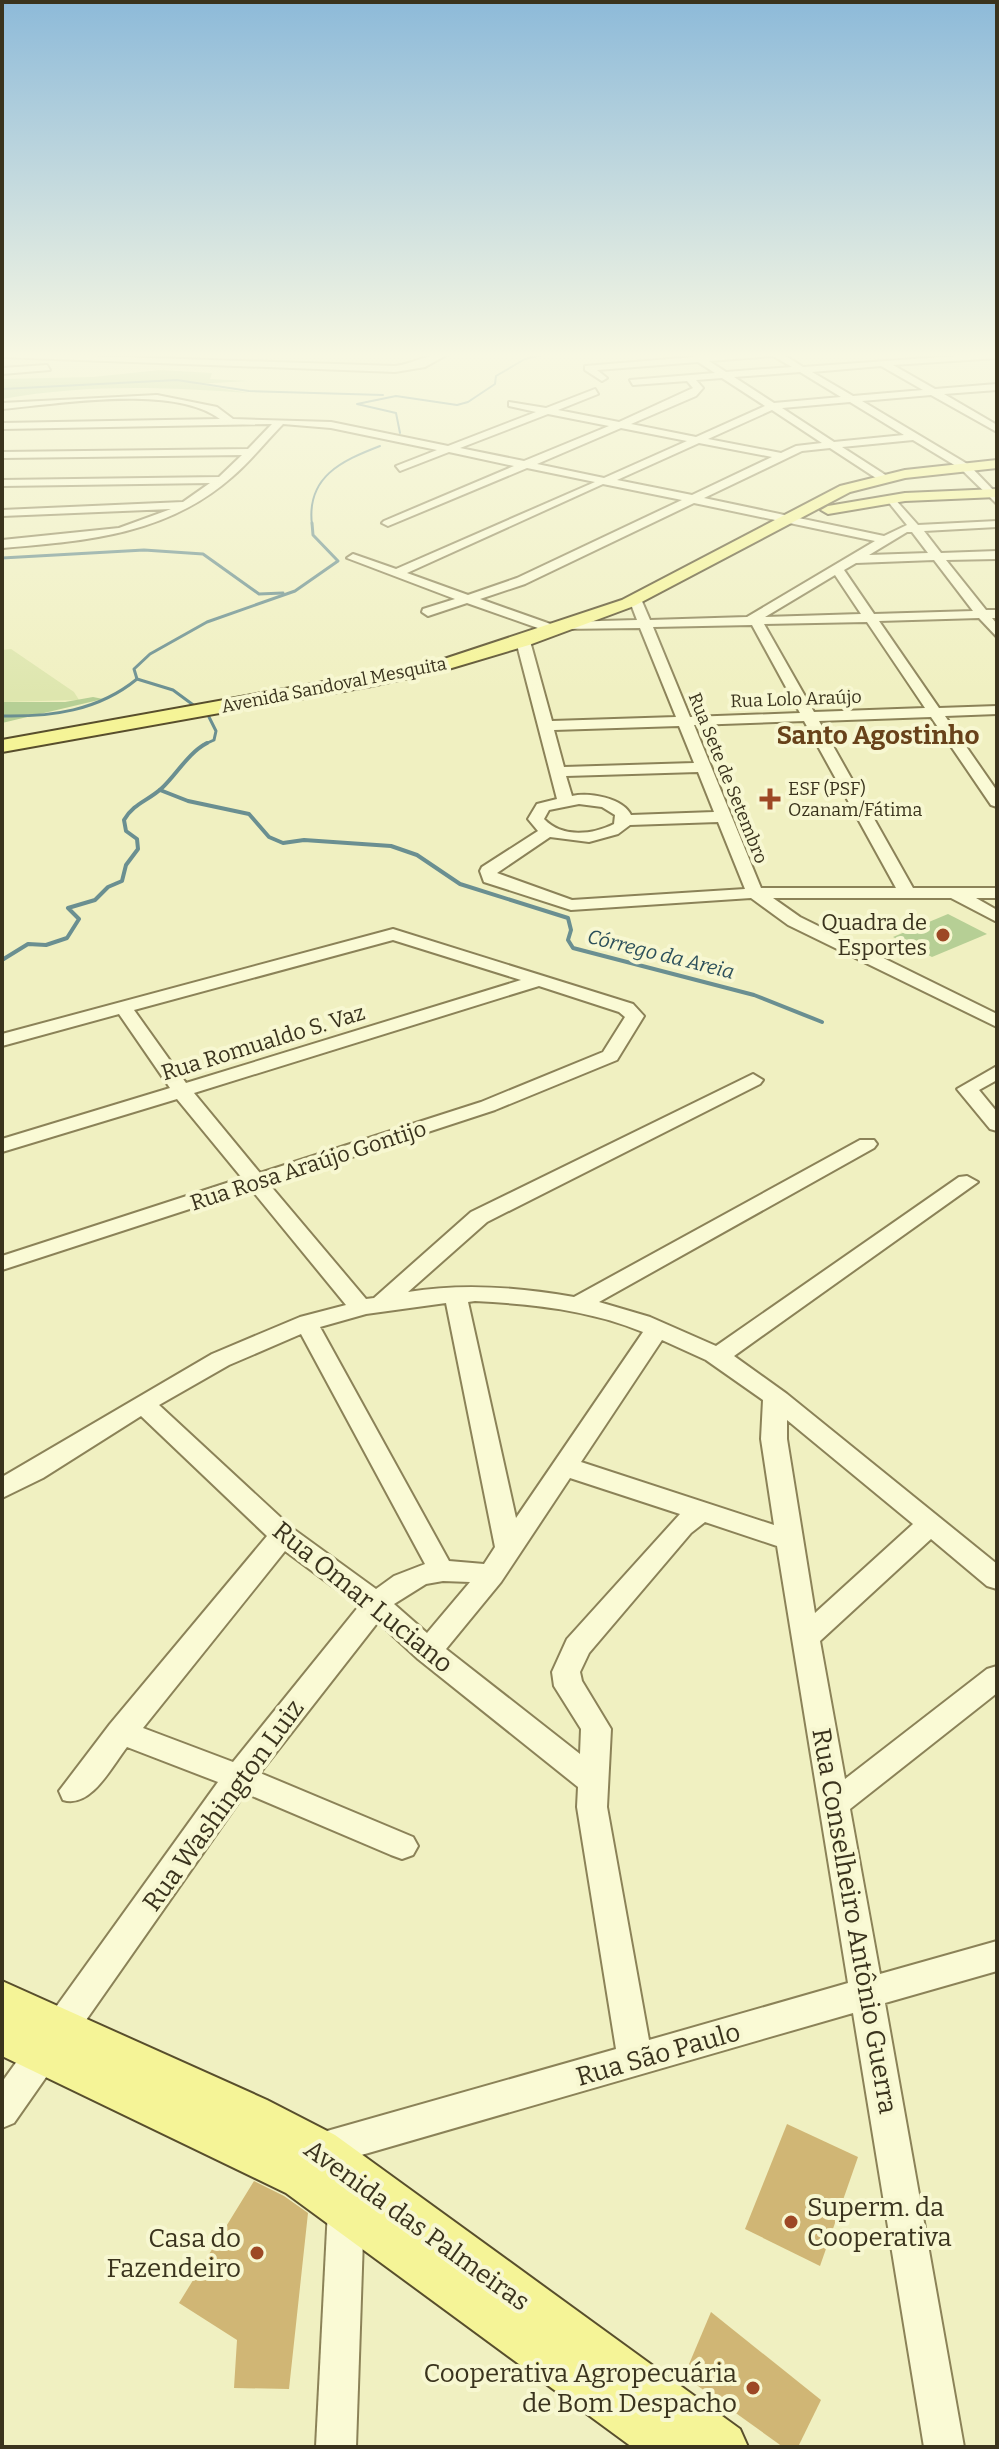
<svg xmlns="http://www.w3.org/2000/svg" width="999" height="2449" font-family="Bitter,serif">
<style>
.farmland{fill:#dee6ae}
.green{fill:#b6cf95}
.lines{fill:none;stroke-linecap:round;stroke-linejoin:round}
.stream-far2{stroke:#6a8f91;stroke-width:2}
.stream-far1{stroke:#6a8f91;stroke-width:3}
.stream{stroke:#6a8f91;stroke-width:4}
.building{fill:#d0b675}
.minor-casing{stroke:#8b8258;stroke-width:4}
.major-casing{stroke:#584e2c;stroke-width:4}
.minor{fill:#fafad5;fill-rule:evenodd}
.major{fill:#f5f497;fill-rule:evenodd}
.poi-dot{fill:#9d4825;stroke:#f7f7d1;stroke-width:3}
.labels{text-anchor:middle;stroke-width:8;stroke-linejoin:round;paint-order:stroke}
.far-street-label{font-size:18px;fill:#3a331d;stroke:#f7f7d1}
.far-poi-label{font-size:18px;fill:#3a331d;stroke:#f7f7d1;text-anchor:start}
.far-water-label{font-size:20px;font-style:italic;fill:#2b4f5a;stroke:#f7f7d1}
.poi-label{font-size:22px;fill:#3a331d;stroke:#f7f7d1;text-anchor:end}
.street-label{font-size:22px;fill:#3a331d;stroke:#f7f7d1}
.far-district-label{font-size:26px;font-weight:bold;fill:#68421a;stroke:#f7f7d1}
.near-street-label{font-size:26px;fill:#3a331d;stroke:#f7f7d1}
.near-poi-label{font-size:26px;fill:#3a331d;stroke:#f7f7d1;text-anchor:end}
</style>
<rect width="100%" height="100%" fill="#f0f0c1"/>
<polygon class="farmland" points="11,649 74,692 79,700 2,702 2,650"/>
<g class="green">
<path d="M160 370 212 373 210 379 247 381 196 384 249 393C163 387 88 384 2 399V379L93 377Z"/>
<polygon points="93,697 103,699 2,723 2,702 65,702"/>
<polygon points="948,914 987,934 932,957 893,937"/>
</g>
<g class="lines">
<g class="stream-far2">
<polyline points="2,389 177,380 249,391 383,395"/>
<polyline points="400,433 396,413 357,404 396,396 457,405 468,402 495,384 496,376 525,359 550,353"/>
<path d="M312 525C306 477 341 461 380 446"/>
</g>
<g class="stream-far1">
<polyline points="2,558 144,550 203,554 259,594 283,593"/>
<polyline points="196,707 173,690 137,679 134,669 150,654 207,622 295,591 338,561 313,535 312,523"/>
<path d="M2 716C51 717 98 711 137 679"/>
<polyline points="203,745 214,740 216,731 209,717"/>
</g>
<g class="stream">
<polyline points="160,790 188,801 249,814 269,837 283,843 304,840 391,846 417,855 460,884 568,918 571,930 568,940 573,948 754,995 822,1022"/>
<path d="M2 960 28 944 46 945 67 938 79 919 68 908 95 900 108 887 122 881 126 865 138 849 137 839 126 831 124 820C134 803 148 801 162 788 177 774 188 753 207 743"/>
</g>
</g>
<g class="building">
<polygon points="787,2124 858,2157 820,2266 745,2229"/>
<polygon points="254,2181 284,2196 308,2213 289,2389 234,2388 237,2340 179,2303"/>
<polygon points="711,2312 821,2400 798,2447 783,2447 684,2376"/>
</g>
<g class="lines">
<defs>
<g id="minor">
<path d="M2 353 395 366C413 364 432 352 450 353L425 367 395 372 2 357Z"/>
<path d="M695 353H703L704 356 786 353 784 355 803 367 997 353V358L893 365 935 389 997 384V390L944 394 997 425V432L931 395 862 401 969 465 997 494V504L961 469 913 440 842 447 887 476V480H879L830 448 802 451 704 498 884 536 907 525 886 499 892 496 918 525 997 521V527L924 531 941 553 997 551V559L946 560 986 610H997V618H992L997 624V637L979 618 879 621 939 708 997 706V714L945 716 997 791V807L991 805 931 717 819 721 913 888H997V898H976L997 910V922L951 898H773L800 917 997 1014V1027L788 925 751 898 571 910 484 882 480 871 482 867 538 831 528 819 537 804 557 799 516 641 523 637 530 641 552 721 676 717 640 628 561 629 555 634 467 603 428 616 422 612 423 609 455 599 347 558 353 554 396 569 595 482 527 468 388 526 382 523 384 521 514 466 449 452 400 471 396 466 437 450 331 428 283 424C266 441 251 461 232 477 166 535 86 541 2 548V540L119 528 171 509 2 516V510L183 502 210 483 2 486V480L219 477 242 455 2 458V452L248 449 272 424 2 429V423L220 419C173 384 59 404 2 409V403L157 395 217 407 233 419 331 422 448 446 536 412 509 406V402L546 408 595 389 598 394 558 410 619 422 693 388 687 381 633 385 630 380 715 373 698 362 597 370 607 378 602 381 585 370V366L694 357ZM773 356 792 367 726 372 709 361ZM881 366 923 390 853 396 812 372ZM800 372 841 397 774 403 734 377ZM722 378 765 406 696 437 631 424 696 396 703 388 696 380ZM850 402 904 435 834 442 782 408ZM772 410 822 443 796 446 781 453 708 439ZM548 414 609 426 524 461 460 448ZM621 428 687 441 604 478 537 464ZM699 443 772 457 692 495 617 480ZM603 484 682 500 517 578 468 595 407 573ZM694 503 875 541 747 617 650 620 641 599 635 595 629 599 637 620 565 622 559 627 480 599 525 584ZM907 532H912L928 553 869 555ZM934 560 973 611 874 614 844 570 856 563ZM835 575 861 614 765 617ZM867 622 925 708 814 712 764 624ZM752 625 800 713 690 717 653 627ZM804 721 896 888H761L694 725ZM679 726 694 763 564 767 554 730ZM698 772 714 812 631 815C623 798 589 792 572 796L566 776ZM579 804 602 807 615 815 614 824C592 835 562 838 544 819L549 810ZM718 822 745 889 572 900 497 873 550 837 589 842 618 834 630 825Z"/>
<polygon points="47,365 50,370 2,374 2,368"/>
<path d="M393 929 633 1004 644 1016 617 1060 495 1110 269 1184 366 1299 374 1298 471 1212 753 1074 763 1080 760 1084 487 1222 408 1292C463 1283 518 1287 574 1297L860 1140H874L877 1144 874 1148 599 1302 650 1317 716 1346 959 1177 967 1176 978 1182 734 1356 787 1394 997 1564V1589L987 1586 931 1539 820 1641 845 1779 987 1669 997 1666V1693L850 1809 880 1974 997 1941V1971L885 2003 964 2447H924L853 2013 320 2167 307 2162 302 2150 307 2138 320 2133 616 2049 577 1807 578 1787 418 1659 378 1622 260 1773 413 1837 418 1846 413 1855 402 1859 391 1855 245 1793 14 2123 2 2128V2082L218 1782 127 1747C112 1766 91 1809 63 1800L59 1791 110 1724 267 1536 141 1416 43 1478 2 1498V1477L212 1354 300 1317 346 1305 251 1189 2 1270V1256L242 1178 177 1099 2 1152V1139L170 1088 119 1014 2 1046V1034ZM393 940 521 980 186 1083 134 1010ZM539 986 619 1012 625 1017 603 1052 481 1102 260 1173 194 1093ZM475 1301C533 1304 590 1310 643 1332L516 1518 468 1302ZM446 1303 495 1547 484 1564 449 1561 320 1327 366 1314ZM301 1334 425 1564 394 1576 376 1589 292 1528 159 1405 229 1365ZM662 1340 706 1360 763 1400 761 1439 774 1525 581 1462ZM787 1420 913 1524 815 1613 787 1439ZM570 1478 680 1514 567 1639 552 1672 554 1686 581 1729 580 1754 446 1649 501 1582ZM705 1522 777 1546 848 1983 649 2040 607 1807 611 1729 582 1681 580 1672 589 1653 691 1533ZM285 1551 359 1606 233 1762 143 1728ZM443 1581 470 1582 427 1633 394 1604 426 1584Z"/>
<polygon points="997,1066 997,1080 979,1090 997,1112 997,1131 990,1129 957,1089"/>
<polygon points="346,2191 359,2196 364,2209 356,2447 316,2447 328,2209 333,2196"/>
</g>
<g id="major">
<polygon points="997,460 997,468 905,478 850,492 634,606 529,645 445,670 371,686 2,752 2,740 435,662 622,600 840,486 905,470"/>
<polygon points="997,489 997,497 905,501 828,514 821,510 828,506 905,493"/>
<polygon points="2,1981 267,2100 335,2135 740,2429 748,2447 632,2447 286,2193 2,2056"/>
</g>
</defs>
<use href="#minor" class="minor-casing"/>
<use href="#major" class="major-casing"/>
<use href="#minor" class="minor"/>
<use href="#major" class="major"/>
</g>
<linearGradient id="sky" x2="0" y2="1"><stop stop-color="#8dbad9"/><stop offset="0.51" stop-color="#f8f8e3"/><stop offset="1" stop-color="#f8f8e3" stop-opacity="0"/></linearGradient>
<rect width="999" height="696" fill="url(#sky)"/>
<g class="poi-dot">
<path d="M766 787h8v8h8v8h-8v8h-8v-8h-8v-8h8z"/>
<circle cx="943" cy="935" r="8"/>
<circle cx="791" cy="2222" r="8"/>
<circle cx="257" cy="2253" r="8"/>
<circle cx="753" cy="2388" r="8"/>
</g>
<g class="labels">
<g class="far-street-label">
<text transform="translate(334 685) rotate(-11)" y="6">Avenida Sandoval Mesquita</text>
<text transform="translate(796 699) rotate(-2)" y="6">Rua Lolo Araújo</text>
<text transform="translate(728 778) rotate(68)" y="6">Rua Sete de Setembro</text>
</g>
<g class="far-poi-label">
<text x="788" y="795">ESF (PSF)<tspan x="788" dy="21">Ozanam/Fátima</tspan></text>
</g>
<g class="far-water-label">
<text transform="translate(661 954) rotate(14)" y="7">Córrego da Areia</text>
</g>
<g class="poi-label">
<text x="927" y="930">Quadra de<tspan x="927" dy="25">Esportes</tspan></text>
</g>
<g class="street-label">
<text transform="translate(263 1042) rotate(-17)" y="8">Rua Romualdo S. Vaz</text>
<text transform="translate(308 1165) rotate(-18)" y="8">Rua Rosa Araújo Gontijo</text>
</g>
<g class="far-district-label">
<text x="878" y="744">Santo Agostinho</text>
</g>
<g class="near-street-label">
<text transform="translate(363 1597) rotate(39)" y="9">Rua Omar Luciano</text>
<text transform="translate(223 1805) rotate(-54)" y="9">Rua Washington Luiz</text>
<text transform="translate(855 1921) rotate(80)" y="9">Rua Conselheiro Antônio Guerra</text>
<text transform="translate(658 2054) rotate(-16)" y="9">Rua São Paulo</text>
<text transform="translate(417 2225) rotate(36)" y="9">Avenida das Palmeiras</text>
</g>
<g class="near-poi-label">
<text x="807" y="2216" text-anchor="start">Superm. da<tspan x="807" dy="30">Cooperativa</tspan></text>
<text x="241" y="2247">Casa do<tspan x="241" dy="30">Fazendeiro</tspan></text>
<text x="737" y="2382">Cooperativa Agropecuária<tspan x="737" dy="30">de Bom Despacho</tspan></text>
</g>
</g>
<rect width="999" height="2449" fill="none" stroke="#3a331d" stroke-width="8"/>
</svg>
